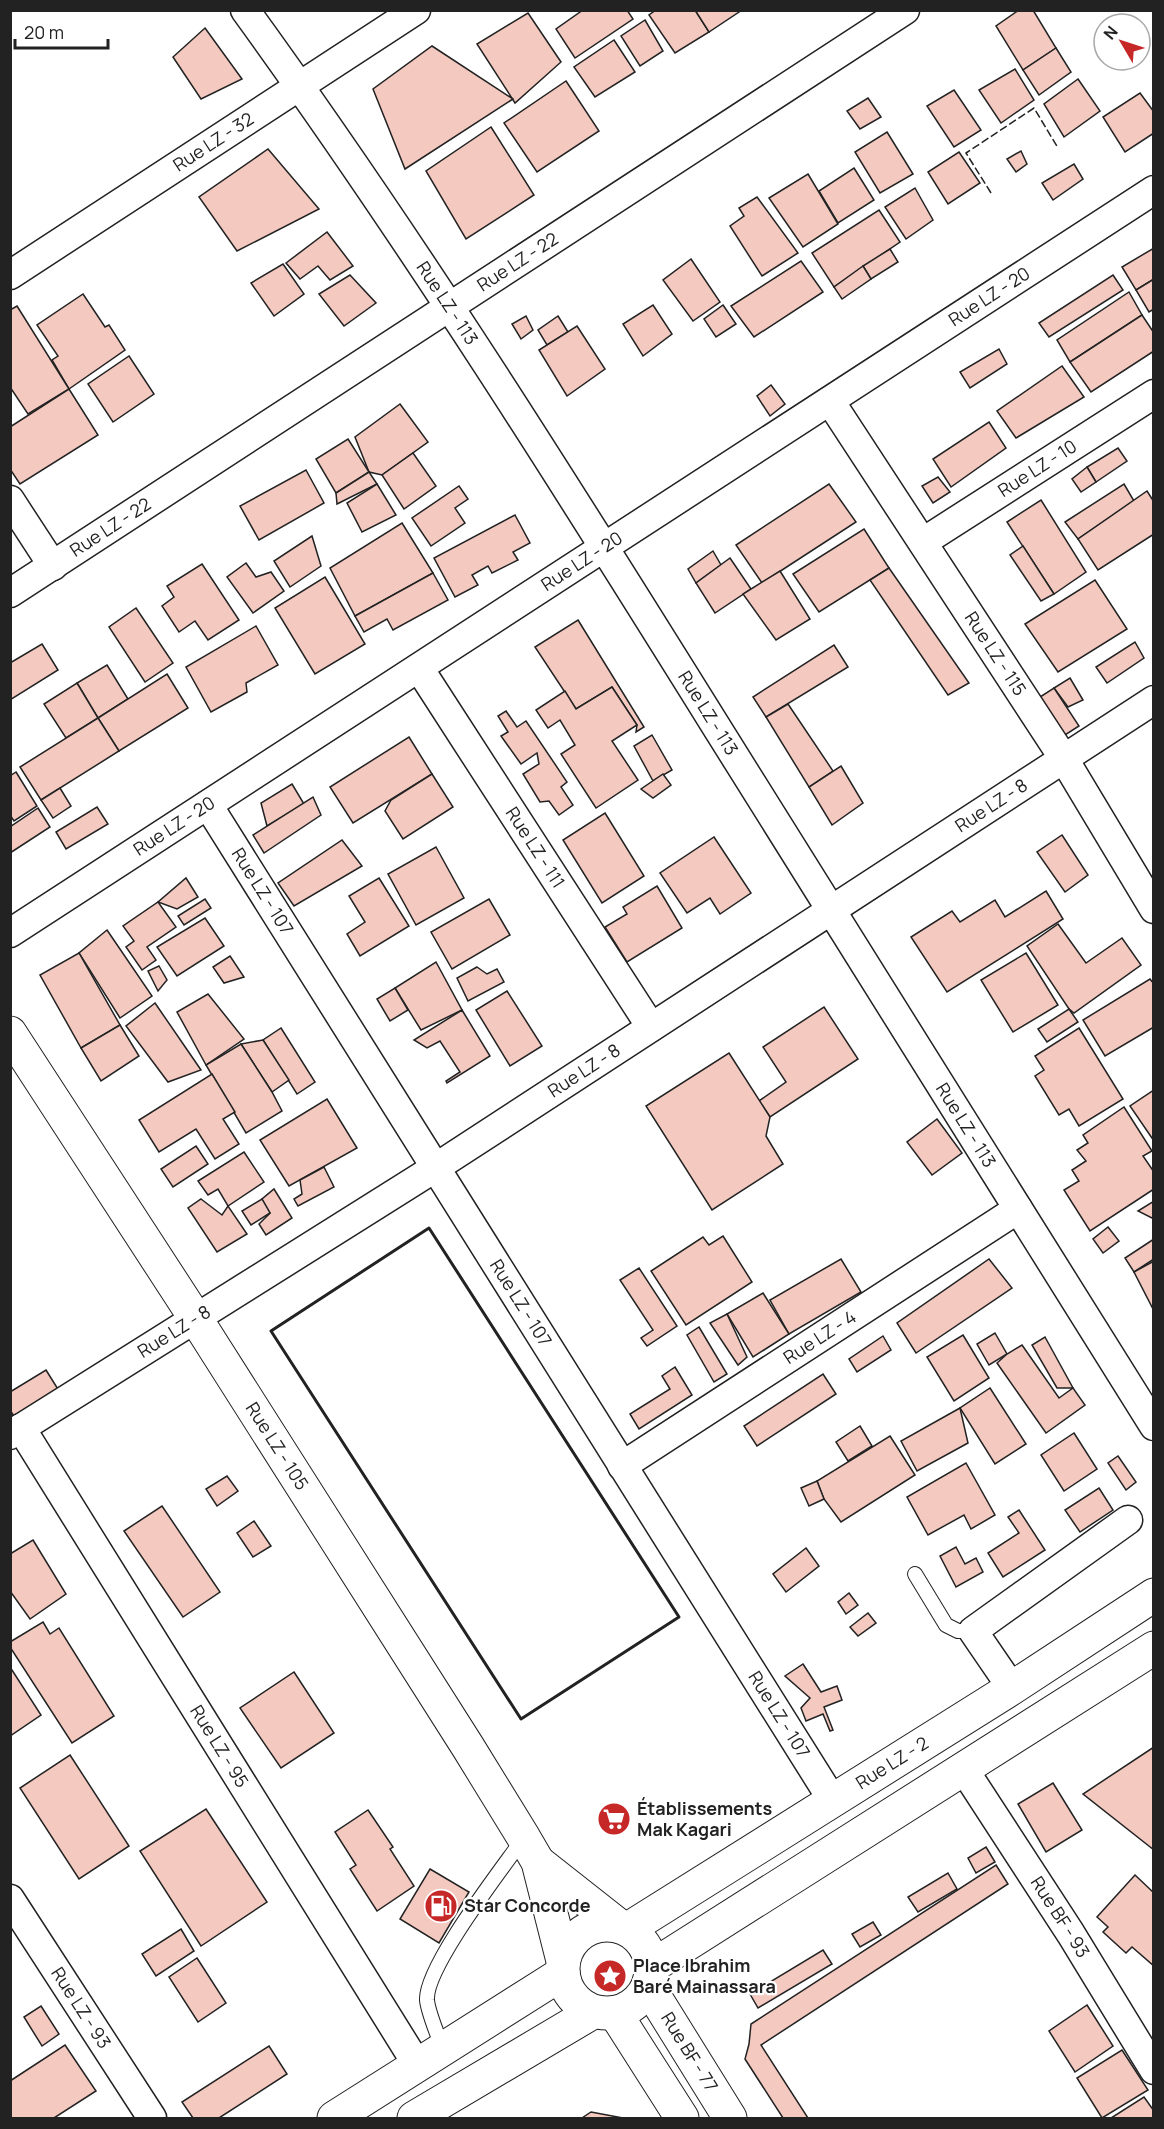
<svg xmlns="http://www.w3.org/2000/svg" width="1164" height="2129" font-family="Manrope,sans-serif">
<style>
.building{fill:#f3c9c0;stroke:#222;stroke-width:1.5}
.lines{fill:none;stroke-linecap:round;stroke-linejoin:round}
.lane-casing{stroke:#222;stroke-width:16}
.street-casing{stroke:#222;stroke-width:31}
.secondary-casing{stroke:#222;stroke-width:35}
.lane{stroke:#fff;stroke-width:14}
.street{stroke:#fff;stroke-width:28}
.secondary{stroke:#fff;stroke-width:33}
.fence{stroke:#222;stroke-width:1.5;stroke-dasharray:8 3;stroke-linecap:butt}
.wall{stroke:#222;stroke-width:3}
.labels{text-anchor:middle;stroke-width:4.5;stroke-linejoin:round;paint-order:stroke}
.street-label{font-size:18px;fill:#222;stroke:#fff}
.poi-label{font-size:18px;font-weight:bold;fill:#222;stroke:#fff;text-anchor:start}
</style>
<rect width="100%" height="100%" fill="#fff"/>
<g class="building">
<polygon points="583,10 627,10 633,19 575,58 556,29"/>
<polygon points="656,10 695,10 709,32 675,53 649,15"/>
<polygon points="695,10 742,10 709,32"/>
<polygon points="1019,10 1033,10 1056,48 1023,70 996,26"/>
<polygon points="528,13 561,62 515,103 477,44"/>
<polygon points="645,20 663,51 640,66 621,36"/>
<polygon points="205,28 242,79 201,99 173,57"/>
<polygon points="614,40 635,72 595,97 574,67"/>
<polygon points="432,46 513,99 405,169 373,89"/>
<polygon points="1056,48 1071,72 1039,95 1023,70"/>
<polygon points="1015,69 1034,100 1001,123 979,90"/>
<polygon points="1078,79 1100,111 1064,137 1044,104"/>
<polygon points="566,81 599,131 537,172 504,123"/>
<polygon points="954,90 981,130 954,147 927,106"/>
<polygon points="1140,93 1154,112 1154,133 1125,152 1103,117"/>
<polygon points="868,98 881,117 860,129 847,111"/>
<polygon points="491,127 534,195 466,239 426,171"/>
<polygon points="887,132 913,174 880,193 855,152"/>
<polygon points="268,149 319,209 237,251 199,197"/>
<polygon points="1021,151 1027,164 1016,172 1007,159"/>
<polygon points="959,152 980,183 948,204 928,172"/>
<polygon points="1074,164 1083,179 1053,200 1042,183"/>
<polygon points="854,168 874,200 838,223 819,191"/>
<polygon points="808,174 838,224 803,247 769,198"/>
<polygon points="915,188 933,220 906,239 885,207"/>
<polygon points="757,197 798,253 762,276 730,226 744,216 739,208"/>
<polygon points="879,210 900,242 834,287 812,253"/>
<polygon points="327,232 353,266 330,280 318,266 300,279 286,263"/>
<polygon points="1154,248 1154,279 1136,290 1122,267"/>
<polygon points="890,249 898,262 871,279 863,266"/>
<polygon points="691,259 720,302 693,321 663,280"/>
<polygon points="801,261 823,292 754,337 731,306"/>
<polygon points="283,264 304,294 274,316 251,283"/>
<polygon points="863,266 871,279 842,299 834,287"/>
<polygon points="350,275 376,303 344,326 319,294"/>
<polygon points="1113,275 1123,290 1049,337 1039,323"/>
<polygon points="1154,279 1154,309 1149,312 1136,290"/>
<polygon points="1129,292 1142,315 1070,362 1057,340"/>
<polygon points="83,294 105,327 109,325 125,350 69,389 52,360 58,356 37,325"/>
<polygon points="653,305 672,334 643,356 623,324"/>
<polygon points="723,305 736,324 716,337 704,319"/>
<polygon points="17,306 69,389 28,414 10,387 10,310"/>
<polygon points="1142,315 1154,333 1154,351 1091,392 1070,362"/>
<polygon points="526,316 533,330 521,339 512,324"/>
<polygon points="558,316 568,332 547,345 538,330"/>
<polygon points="577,326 605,369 567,396 539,350"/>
<polygon points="999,349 1007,364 970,388 960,372"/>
<polygon points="129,356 154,394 113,422 88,384"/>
<polygon points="1062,366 1084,397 1016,438 997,411"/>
<polygon points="771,385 785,404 770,416 757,396"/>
<polygon points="69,389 98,435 20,484 10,469 10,427"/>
<polygon points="400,404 428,442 382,475 369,472 355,437"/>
<polygon points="989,422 1006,448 951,487 933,459"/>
<polygon points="348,439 369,472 336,493 316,459"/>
<polygon points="1118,448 1127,461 1096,482 1087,467"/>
<polygon points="413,453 436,486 404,509 382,475"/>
<polygon points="1087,467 1096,482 1081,492 1072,479"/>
<polygon points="306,470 324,503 259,540 240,506"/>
<polygon points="369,472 377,484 337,504 336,493"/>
<polygon points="938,477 950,492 933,503 922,486"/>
<polygon points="377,484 396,515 362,532 347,503"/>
<polygon points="829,484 856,522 762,583 736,545"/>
<polygon points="1124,484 1134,501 1078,539 1065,522"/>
<polygon points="459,486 468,499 455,508 465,523 431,546 412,518"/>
<polygon points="1147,491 1154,502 1154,534 1098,570 1078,539"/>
<polygon points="1041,500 1086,572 1054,594 1007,522"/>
<polygon points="515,515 530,543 513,552 518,560 492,573 488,566 472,575 478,585 455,597 434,558"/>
<polygon points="402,523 433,573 355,616 330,568"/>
<polygon points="864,529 889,568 819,612 793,574"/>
<polygon points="312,536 321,566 290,587 274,561"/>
<polygon points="1023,546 1054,594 1041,601 1010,555"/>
<polygon points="713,551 721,565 696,583 688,569"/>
<polygon points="730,558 751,589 715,613 696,583"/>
<polygon points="246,563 256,577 271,572 284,591 253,613 227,577"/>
<polygon points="202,564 239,620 208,640 195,621 179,632 162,606 174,597 167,586"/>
<polygon points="889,568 969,683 948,695 870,580"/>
<polygon points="780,571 810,619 776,640 743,594"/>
<polygon points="433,573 448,600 393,630 387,619 364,632 355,616"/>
<polygon points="325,577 365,644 315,674 275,608"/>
<polygon points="1095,580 1127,629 1058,672 1025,624"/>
<polygon points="136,608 173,663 145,682 109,627"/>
<polygon points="578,620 644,727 636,732 637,725 612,687 576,709 535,647"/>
<polygon points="256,626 278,665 246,683 247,692 211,712 186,667"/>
<polygon points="1135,642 1144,658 1107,683 1096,667"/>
<polygon points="42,644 58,670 10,700 10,663"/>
<polygon points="834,645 848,667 766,717 753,697"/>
<polygon points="107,665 128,699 98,718 77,683"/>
<polygon points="167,674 188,708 119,751 98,718"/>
<polygon points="1070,678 1083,700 1068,707 1054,688"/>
<polygon points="77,683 98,718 66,738 44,704"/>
<polygon points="612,687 637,725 612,741 638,780 596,808 561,754 575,745 560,720 548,728 536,710 565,691 576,709"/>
<polygon points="1054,688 1079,726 1065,735 1040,697"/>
<polygon points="788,704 833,771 809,787 766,717"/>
<polygon points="506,711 517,727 526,721 567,782 561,787 573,805 559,815 549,801 540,802 523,774 539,764 537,753 521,764 501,736 508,732 498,716"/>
<polygon points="98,718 119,751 41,800 20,767"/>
<polygon points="652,735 672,770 653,781 634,746"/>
<polygon points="409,737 432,774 353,823 330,787"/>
<polygon points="841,766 863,803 832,825 809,787"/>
<polygon points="16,772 37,806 14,821 10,815 10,776"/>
<polygon points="432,774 453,807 403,839 385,811 391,800"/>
<polygon points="663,774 671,785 653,798 641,789"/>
<polygon points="292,784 304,804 267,826 261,803"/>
<polygon points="60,788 71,806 53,818 41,800"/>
<polygon points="313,797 321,815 264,853 253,835"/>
<polygon points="97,807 108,824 66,849 56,832"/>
<polygon points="38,808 50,827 10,853 10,827"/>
<polygon points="605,813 644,876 602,903 563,840"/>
<polygon points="1062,835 1088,875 1065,892 1037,852"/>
<polygon points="714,837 751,893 720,914 710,898 687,913 660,873"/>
<polygon points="342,840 362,866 294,906 278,883"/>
<polygon points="436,847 464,898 416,925 388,874"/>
<polygon points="186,878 198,897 177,909 158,902"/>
<polygon points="379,878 409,926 360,956 347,934 365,922 349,896"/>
<polygon points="657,886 682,928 627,962 605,927 627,914 623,907"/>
<polygon points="1046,891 1063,919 947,992 911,937 952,911 960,922 995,900 1005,917"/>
<polygon points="205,899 211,908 184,925 178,916"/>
<polygon points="489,899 510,935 452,969 431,932"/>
<polygon points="158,902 176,927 147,947 156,960 142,970 126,947 134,941 123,926"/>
<polygon points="205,918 224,946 177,976 157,947"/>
<polygon points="1058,924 1086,963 1122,938 1141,965 1074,1013 1069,1009 1027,946"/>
<polygon points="107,930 152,996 120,1018 79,953"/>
<polygon points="79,953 120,1025 81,1048 40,975"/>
<polygon points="1026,953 1058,1005 1013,1032 981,980"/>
<polygon points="230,956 244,977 224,983 213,967"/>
<polygon points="436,962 462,1010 421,1030 395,988"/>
<polygon points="159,966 167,980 158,991 148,971"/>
<polygon points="477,967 487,974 497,969 504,982 468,1001 457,978"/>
<polygon points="1150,979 1154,984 1154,1027 1105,1056 1083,1020"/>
<polygon points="395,988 408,1010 390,1021 377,999"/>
<polygon points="507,991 542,1046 510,1066 476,1010"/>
<polygon points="208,994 244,1039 206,1065 177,1012"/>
<polygon points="155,1003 201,1070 168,1082 126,1026"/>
<polygon points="824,1007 858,1059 770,1117 759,1101 786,1082 763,1047"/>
<polygon points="1069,1009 1078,1022 1047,1042 1038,1029"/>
<polygon points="462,1010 490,1056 447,1083 446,1081 460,1072 440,1041 427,1048 414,1040"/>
<polygon points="120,1025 139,1056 101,1081 81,1048"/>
<polygon points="281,1028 315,1082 297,1094 263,1040"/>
<polygon points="1079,1028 1123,1099 1079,1126 1069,1109 1059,1115 1035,1076 1044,1070 1035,1056"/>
<polygon points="263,1040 289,1080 272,1092 241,1044"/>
<polygon points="241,1044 272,1092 282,1111 246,1133 206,1065"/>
<polygon points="729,1053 770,1117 766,1136 783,1164 712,1210 646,1106"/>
<polygon points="212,1074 235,1112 223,1119 239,1144 215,1159 196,1129 159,1152 139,1120"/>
<polygon points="1154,1090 1154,1141 1130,1106"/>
<polygon points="327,1099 357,1148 289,1186 260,1140"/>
<polygon points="1124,1107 1152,1151 1143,1156 1154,1172 1154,1189 1090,1231 1064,1190 1079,1181 1072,1170 1086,1161 1077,1150 1088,1143 1083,1135"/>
<polygon points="937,1119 962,1153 932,1175 907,1142"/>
<polygon points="196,1146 208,1164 173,1187 161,1169"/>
<polygon points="244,1152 264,1182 228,1206 218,1189 208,1195 198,1181"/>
<polygon points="324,1167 334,1187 298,1206 294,1199 302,1194 300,1180"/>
<polygon points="274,1189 292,1218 266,1235 259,1224 270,1213 262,1199"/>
<polygon points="201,1199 222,1215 228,1206 247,1234 217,1252 188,1208"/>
<polygon points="262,1199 270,1213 251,1225 242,1211"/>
<polygon points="1154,1201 1154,1219 1138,1211"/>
<polygon points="1108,1227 1119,1241 1103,1253 1093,1239"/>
<polygon points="723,1236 752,1282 686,1325 651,1271 703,1237 709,1245"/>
<polygon points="1154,1239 1154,1259 1134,1272 1125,1258"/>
<polygon points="841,1259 861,1292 789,1334 770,1300"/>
<polygon points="989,1259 1012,1288 916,1353 897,1323"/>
<polygon points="1154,1261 1154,1308 1153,1309 1134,1272"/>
<polygon points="639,1268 677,1326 647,1346 641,1338 653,1330 620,1280"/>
<polygon points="763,1293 789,1334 753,1357 727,1314"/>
<polygon points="727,1314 747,1357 738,1365 710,1323"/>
<polygon points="699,1327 727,1374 714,1382 687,1335"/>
<polygon points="995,1333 1007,1354 989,1365 977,1344"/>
<polygon points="963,1335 989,1378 954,1401 927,1357"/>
<polygon points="883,1336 891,1350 857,1372 849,1359"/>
<polygon points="1045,1337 1073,1388 1057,1388 1032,1345"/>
<polygon points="1022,1345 1059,1398 1073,1388 1085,1405 1046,1433 997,1363 1007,1354"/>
<polygon points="675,1367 692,1395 639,1429 630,1414 670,1389 662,1376"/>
<polygon points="46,1370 61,1394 17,1421 10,1410 10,1392"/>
<polygon points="823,1374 836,1394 757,1446 744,1426"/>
<polygon points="990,1388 1026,1444 995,1464 960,1408"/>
<polygon points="960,1408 968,1443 917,1471 901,1441"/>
<polygon points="860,1426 872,1446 848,1461 836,1442"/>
<polygon points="1074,1433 1097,1469 1064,1491 1041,1455"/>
<polygon points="890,1436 915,1475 841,1522 824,1499 817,1481"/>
<polygon points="1118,1456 1136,1482 1126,1490 1108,1463"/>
<polygon points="966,1463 995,1515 971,1529 964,1515 928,1535 907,1497"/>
<polygon points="227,1476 238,1491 217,1506 206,1489"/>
<polygon points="817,1481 824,1499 809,1506 801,1488"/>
<polygon points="1099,1488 1113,1510 1080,1532 1065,1510"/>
<polygon points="162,1506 220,1592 183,1617 124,1531"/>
<polygon points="1019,1510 1045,1550 1003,1577 988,1553 1019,1533 1008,1517"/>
<polygon points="254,1521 271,1546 253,1557 237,1533"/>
<polygon points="33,1540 66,1594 30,1619 10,1591 10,1554"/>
<polygon points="956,1547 965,1564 976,1558 983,1572 956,1587 940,1556"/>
<polygon points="806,1548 819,1566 786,1592 773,1574"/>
<polygon points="849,1593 858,1605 846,1614 838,1602"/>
<polygon points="868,1613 876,1623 858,1636 850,1627"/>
<polygon points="43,1622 50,1634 59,1628 114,1716 72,1743 10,1647 10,1642"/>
<polygon points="803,1664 821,1692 837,1686 842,1700 824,1707 833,1730 830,1731 823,1714 806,1721 801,1708 810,1698 785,1676"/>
<polygon points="10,1667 41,1715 10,1736"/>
<polygon points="294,1672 334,1733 281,1768 240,1708"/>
<polygon points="1154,1747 1154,1850 1083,1794"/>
<polygon points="70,1755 129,1846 79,1879 20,1788"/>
<polygon points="1053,1783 1082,1830 1046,1852 1018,1804"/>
<polygon points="206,1809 267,1902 201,1946 140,1851"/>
<polygon points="368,1810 393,1847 390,1849 414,1886 377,1911 350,1869 356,1865 335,1832"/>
<polygon points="986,1847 995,1862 976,1873 968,1858"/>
<polygon points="996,1865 1008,1884 761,2045 808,2118 783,2118 745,2059 749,2044 751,2024"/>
<polygon points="430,1869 469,1892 439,1943 400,1919"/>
<polygon points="948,1873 957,1889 918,1912 908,1897"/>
<polygon points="1135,1875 1154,1893 1154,1966 1132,1947 1126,1953 1103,1932 1108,1927 1097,1917"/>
<polygon points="873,1922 881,1935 860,1947 852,1934"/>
<polygon points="181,1929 194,1951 156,1976 142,1954"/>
<polygon points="823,1950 832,1964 758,2008 750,1994"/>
<polygon points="197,1958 226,2003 198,2022 169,1977"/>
<polygon points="1087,2005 1113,2046 1075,2072 1049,2031"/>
<polygon points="41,2006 59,2034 42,2046 24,2017"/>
<polygon points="65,2045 96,2091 54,2118 10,2118 10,2081"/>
<polygon points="269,2046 287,2074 219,2118 193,2118 182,2102"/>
<polygon points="1122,2050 1148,2090 1102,2118 1077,2078"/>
<polygon points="1144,2097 1154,2111 1154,2118 1111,2118"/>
<polygon points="591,2112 623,2118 582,2118"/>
</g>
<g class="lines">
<defs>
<g id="lane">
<polyline points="915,1574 946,1625 958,1631 973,1631"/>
<path d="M443 2049C438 2036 428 2012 427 2000 425 1967 502 1869 523 1839"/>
</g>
<g id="street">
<path id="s1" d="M245 10C414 243 567 487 719 731 864 963 1009 1195 1154 1426"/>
<path id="s2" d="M10 275 416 10"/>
<path id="s3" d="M830 401 1064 759 1154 909"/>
<polyline points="10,500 53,566"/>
<path id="s4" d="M923 542 1154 394"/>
<path id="s5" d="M10 593 905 10"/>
<path id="s6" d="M419 668 651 1027"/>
<path id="s7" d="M208 805 833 1801"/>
<path id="s8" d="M10 933 1154 190"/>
<path id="s9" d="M21 1428 418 2066"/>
<path id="s10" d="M10 1435 435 1168 1154 700"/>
<path id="s11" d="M622 1466 1018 1209"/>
<polyline points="1012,1688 973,1631 1128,1520"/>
<path id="s12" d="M963 1768 1071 1934 1154 2070"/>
<path id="s13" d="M10 1899 152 2118"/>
</g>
<g id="secondary">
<path id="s14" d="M10 1033 196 1319 468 1747 524 1838 538 1862 563 1961"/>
<polyline points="538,1862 618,1925"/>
<circle cx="607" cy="1969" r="44"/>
<path id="s15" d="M628 1929 1012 1688 1154 1595"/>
<polyline points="651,1967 1154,1648"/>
<path id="s16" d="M648 1986 730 2118"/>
<polyline points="615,2013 682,2118"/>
<polyline points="334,2118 563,1973"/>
<polyline points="414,2118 593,2012"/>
</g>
</defs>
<use href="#lane" class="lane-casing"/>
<use href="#street" class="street-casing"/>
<use href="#secondary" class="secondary-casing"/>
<use href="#lane" class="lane"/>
<use href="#street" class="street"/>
<use href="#secondary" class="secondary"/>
<polyline class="fence" points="991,193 966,153 1034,108 1058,148"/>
<polygon class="wall" points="429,1228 679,1617 521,1719 271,1331"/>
</g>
<defs>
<symbol id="supermarket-disc" viewBox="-11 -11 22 22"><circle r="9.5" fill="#c62828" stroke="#fff"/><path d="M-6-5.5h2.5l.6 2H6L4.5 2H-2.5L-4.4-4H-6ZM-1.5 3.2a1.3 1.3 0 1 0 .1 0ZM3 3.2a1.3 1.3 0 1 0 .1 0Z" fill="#fff"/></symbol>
<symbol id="fuel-disc" viewBox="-11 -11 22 22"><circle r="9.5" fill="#c62828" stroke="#fff"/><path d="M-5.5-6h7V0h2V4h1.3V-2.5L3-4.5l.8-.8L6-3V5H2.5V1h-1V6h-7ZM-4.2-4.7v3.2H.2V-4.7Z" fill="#fff"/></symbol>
<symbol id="sight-disc" viewBox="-11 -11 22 22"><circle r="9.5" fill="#c62828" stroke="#fff"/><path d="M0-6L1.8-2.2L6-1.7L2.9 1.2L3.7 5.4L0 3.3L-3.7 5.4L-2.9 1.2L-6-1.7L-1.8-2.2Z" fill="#fff"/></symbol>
</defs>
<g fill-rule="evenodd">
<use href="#supermarket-disc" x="595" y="1800" width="38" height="38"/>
<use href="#fuel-disc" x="422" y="1887" width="38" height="38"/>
<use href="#sight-disc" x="591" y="1957" width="38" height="38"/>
</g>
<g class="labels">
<g class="street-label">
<text dy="6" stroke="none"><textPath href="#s2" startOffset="243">Rue LZ - 32</textPath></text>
<text dy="6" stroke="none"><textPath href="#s5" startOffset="606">Rue LZ - 22</textPath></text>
<text dy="6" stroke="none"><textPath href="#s8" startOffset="1168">Rue LZ - 20</textPath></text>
<text dy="6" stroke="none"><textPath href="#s1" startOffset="356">Rue LZ - 113</textPath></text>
<text dy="6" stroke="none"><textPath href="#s4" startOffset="136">Rue LZ - 10</textPath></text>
<text dy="6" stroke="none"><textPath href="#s5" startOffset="120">Rue LZ - 22</textPath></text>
<text dy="6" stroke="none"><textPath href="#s8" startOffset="682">Rue LZ - 20</textPath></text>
<text dy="6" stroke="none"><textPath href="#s3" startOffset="302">Rue LZ - 115</textPath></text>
<text dy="6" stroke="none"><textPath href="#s1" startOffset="842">Rue LZ - 113</textPath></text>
<text dy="6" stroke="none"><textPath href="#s10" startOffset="1166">Rue LZ - 8</textPath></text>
<text dy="6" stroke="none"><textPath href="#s8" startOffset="196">Rue LZ - 20</textPath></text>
<text dy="6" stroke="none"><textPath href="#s6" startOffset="214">Rue LZ - 111</textPath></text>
<text dy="6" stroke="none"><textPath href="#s7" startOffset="102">Rue LZ - 107</textPath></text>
<text dy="6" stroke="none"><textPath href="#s10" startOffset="680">Rue LZ - 8</textPath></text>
<text dy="6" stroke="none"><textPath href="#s1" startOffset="1328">Rue LZ - 113</textPath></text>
<text dy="6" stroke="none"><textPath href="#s7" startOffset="588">Rue LZ - 107</textPath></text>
<text dy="6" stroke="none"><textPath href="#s10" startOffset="194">Rue LZ - 8</textPath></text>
<text dy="6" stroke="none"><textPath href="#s11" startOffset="236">Rue LZ - 4</textPath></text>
<text dy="6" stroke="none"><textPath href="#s14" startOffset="492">Rue LZ - 105</textPath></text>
<text dy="6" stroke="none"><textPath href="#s7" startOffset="1074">Rue LZ - 107</textPath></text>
<text dy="6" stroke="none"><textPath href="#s9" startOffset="375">Rue LZ - 95</textPath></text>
<text dy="6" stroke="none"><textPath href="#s15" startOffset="312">Rue LZ - 2</textPath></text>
<text dy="6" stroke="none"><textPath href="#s12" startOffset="178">Rue BF - 93</textPath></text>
<text dy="6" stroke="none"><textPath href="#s13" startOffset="130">Rue LZ - 93</textPath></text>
<text dy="6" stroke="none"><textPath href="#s16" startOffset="78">Rue BF - 77</textPath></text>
</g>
<g class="poi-label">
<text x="637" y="1815">Établissements<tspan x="637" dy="21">Mak Kagari</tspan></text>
<text x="464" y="1912">Star Concorde</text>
<text x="633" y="1972">Place Ibrahim<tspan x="633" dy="21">Baré Mainassara</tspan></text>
</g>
</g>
<rect width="1164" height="2129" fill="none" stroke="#222222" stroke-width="24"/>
<g transform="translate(1122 42) rotate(309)"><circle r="28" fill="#ffffff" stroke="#a7a7a7" stroke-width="1.5"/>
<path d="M0-4.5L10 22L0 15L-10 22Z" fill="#c62828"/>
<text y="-9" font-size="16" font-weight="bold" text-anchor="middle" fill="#222222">N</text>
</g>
<path d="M15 39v9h93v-9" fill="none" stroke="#222222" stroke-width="3"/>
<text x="24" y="39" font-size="18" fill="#222222" stroke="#ffffff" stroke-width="4.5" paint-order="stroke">20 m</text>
</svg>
